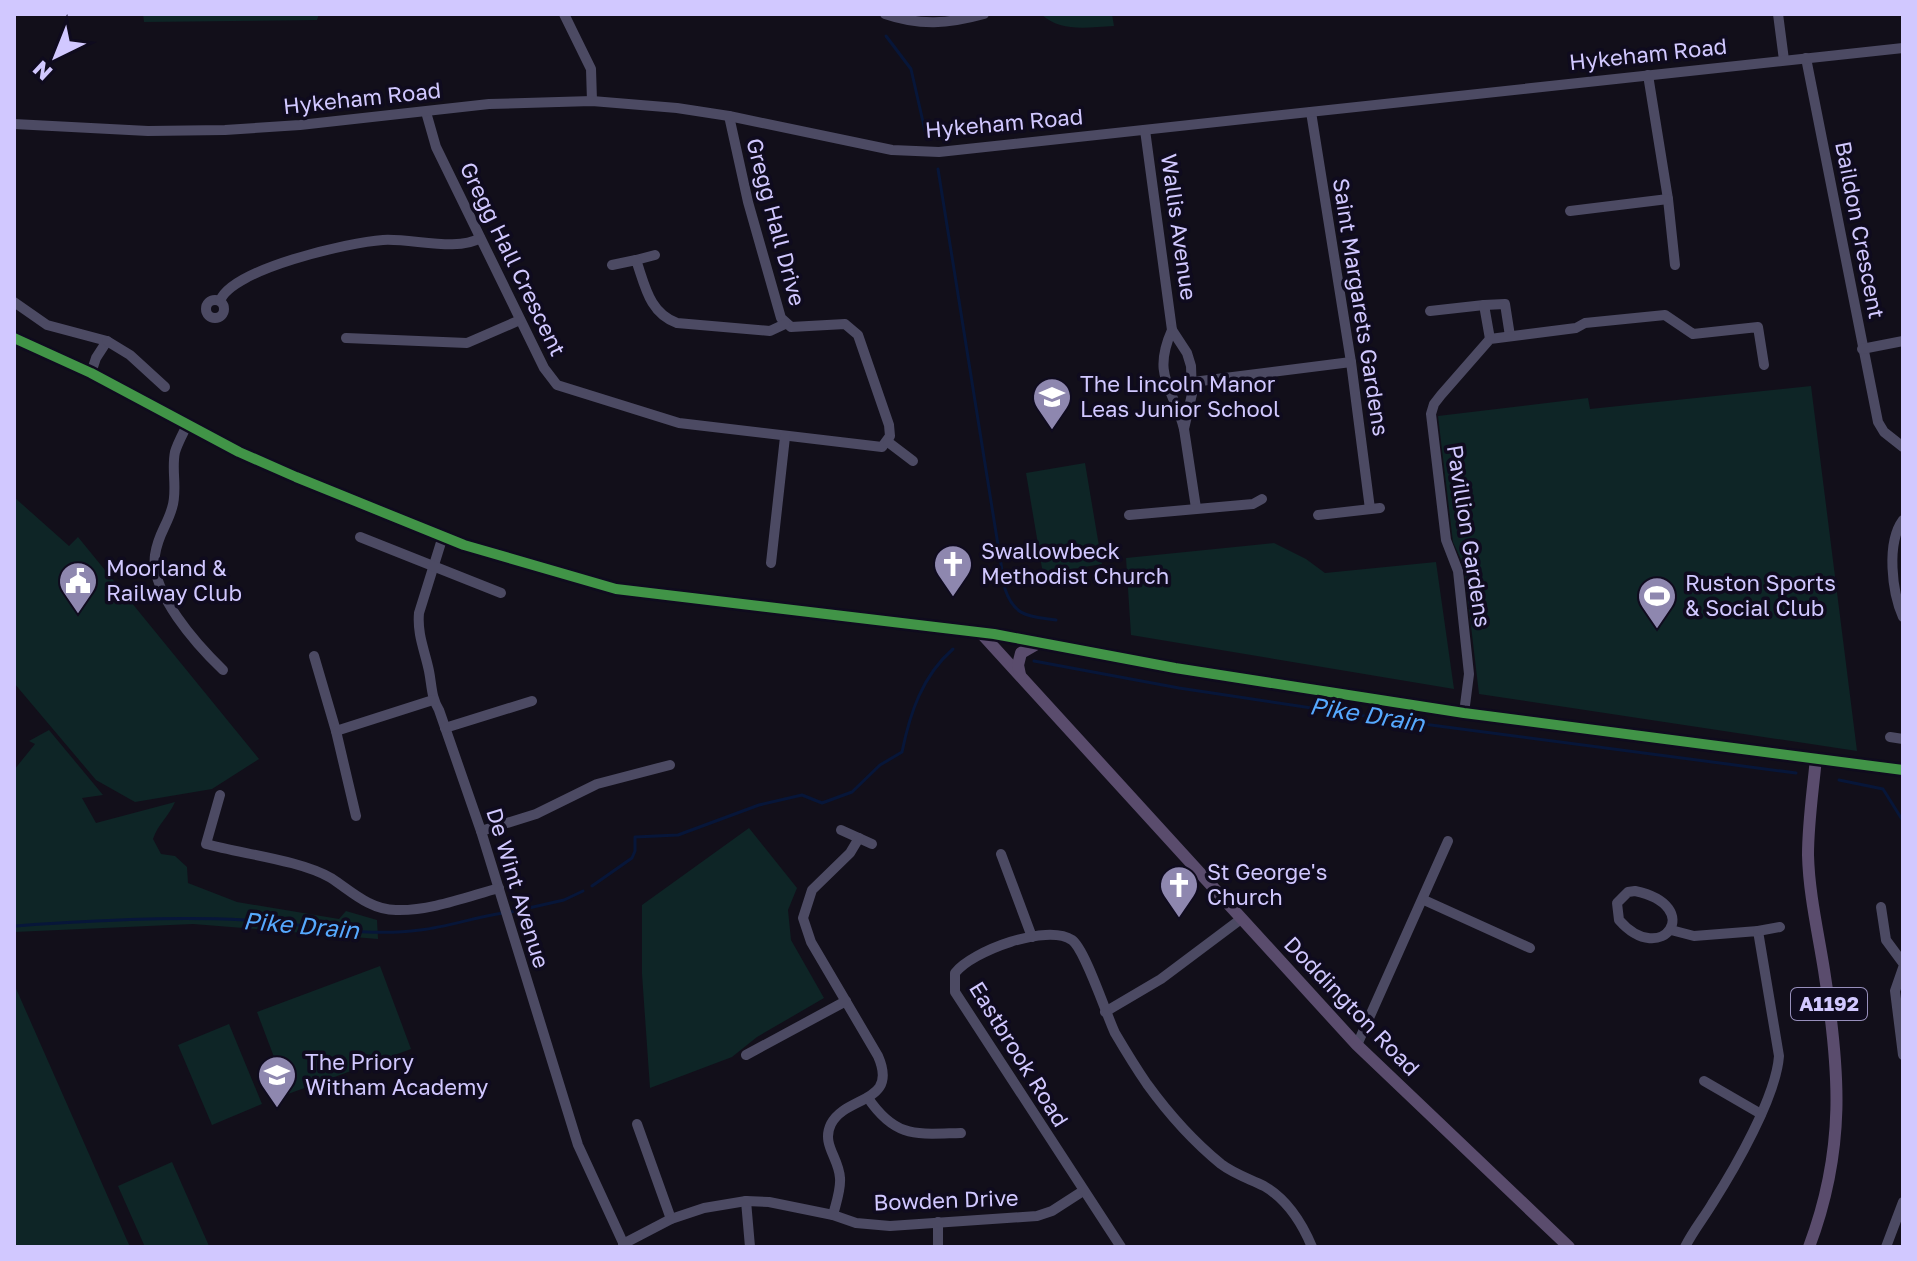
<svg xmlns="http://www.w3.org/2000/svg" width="1917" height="1261" font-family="'Golos Text',sans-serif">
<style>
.green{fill:#0e2526}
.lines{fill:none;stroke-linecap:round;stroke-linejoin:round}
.stream{stroke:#071639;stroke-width:3}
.minor{stroke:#4c4a63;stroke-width:10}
.major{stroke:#5a4c6d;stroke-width:12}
.cycleway-casing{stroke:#0f0b1e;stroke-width:15}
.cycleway{stroke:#419447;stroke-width:10}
.labels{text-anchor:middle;stroke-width:7;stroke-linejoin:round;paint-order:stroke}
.shield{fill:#0f0b1e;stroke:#978fbc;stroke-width:2}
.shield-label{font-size:20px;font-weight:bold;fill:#d1c8ff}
.street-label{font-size:22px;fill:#d1c8ff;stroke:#0f0b1e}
.poi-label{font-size:22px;fill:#d1c8ff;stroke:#0f0b1e;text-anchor:start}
.water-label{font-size:24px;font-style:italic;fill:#56a9ff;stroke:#0f0b1e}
</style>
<rect width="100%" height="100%" fill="#120f1a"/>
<g class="green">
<polygon points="143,14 319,14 317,20 144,22"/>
<path d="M1041 14H1112L1114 26C1088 27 1061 33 1041 14Z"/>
<polygon points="1811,386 1857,751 1479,694 1464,566 1453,542 1438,416 1588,398 1590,409"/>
<polygon points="1085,463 1102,564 1043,574 1026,473"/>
<polygon points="14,497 69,546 78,537 259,759 212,789 135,802 96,780 14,683"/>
<polygon points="1274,543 1306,559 1325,573 1436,562 1454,689 1131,635 1126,558"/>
<path d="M49 730 103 795 82 798 96 823 175 802C169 816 158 824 153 839L161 854 175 856 187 867 188 883 237 902 339 919 346 911 377 920 378 939 193 924 14 932V770L35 744 29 741Z"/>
<polygon points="749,828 797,888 788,910 791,940 824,998 757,1037 732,1057 650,1088 642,974 642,905"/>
<polygon points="380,966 411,1049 288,1094 257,1012"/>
<polygon points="14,984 130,1247 14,1247"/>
<polygon points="229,1024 262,1104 212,1125 178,1045"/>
<polygon points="172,1162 209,1246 206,1247 145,1247 118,1186"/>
</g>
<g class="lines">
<g class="stream">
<polyline points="886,36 911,69 926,135"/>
<path d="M938 169 1005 589C1015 618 1030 616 1056 620"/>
<polyline points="1034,661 1179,688 1385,719 1796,773"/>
<polyline points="1839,780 1883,789 1903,821"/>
<path d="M592 886 632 858 635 851V837L678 835 759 805 802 795 822 803 852 792 880 765 902 752C910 713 922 676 953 649"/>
<polyline points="511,912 564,900 583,891"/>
<path d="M14 926C91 921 167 916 245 920 303 923 361 938 420 930 448 927 475 917 503 913"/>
</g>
<g class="minor">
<polyline points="564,14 591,69 592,101"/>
<path d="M885 14C920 26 948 24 984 14"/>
<polyline points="1778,14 1784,60"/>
<polyline points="1806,58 1878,422 1884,432 1903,447"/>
<polyline points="1648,75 1668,199 1675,265"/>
<polyline points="426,112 436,147 544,368 557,385 679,423 882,447 890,436 889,425 858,335 845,324 791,327 781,318 748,202 729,116"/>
<polyline points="1311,112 1351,362 1370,509"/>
<polyline points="14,124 148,131 225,130 300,125 489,104 592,101 677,108 729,116 892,150 939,152 1903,48"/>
<path d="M1145 130 1172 330C1151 377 1174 388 1184 429"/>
<polyline points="1570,211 1668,199"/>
<polyline points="636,260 655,255"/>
<path d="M612 265 636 260C645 285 649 313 677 323L770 331 785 324"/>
<circle cx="215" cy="309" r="9"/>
<path d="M220 301C231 269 350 242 383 240 411 238 458 252 480 238"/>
<polyline points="14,302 47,325 107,341 96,358 91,373"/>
<polyline points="1430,311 1484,305"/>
<polyline points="1172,330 1187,353 1191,366 1192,394 1184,429 1196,508"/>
<polyline points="346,338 467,343 520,320"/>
<polyline points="1490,339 1484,305 1505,304 1510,336"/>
<polyline points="107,341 130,355 165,387"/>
<polyline points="1862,349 1903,341"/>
<polyline points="1193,382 1351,362"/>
<path d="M188 423C184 432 178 442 175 452 171 470 178 490 172 508 167 526 158 534 155 555 150 593 197 645 223 670"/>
<polyline points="888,442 913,461"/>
<polyline points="1129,515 1253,504 1262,499"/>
<polyline points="1318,515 1380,508"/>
<path d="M1903 520C1886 543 1892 592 1903 617"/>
<path d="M443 536 419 613C417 635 425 651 429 671 432 686 431 697 439 710L481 831 578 1145 625 1247"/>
<polyline points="360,537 501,593"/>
<polyline points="771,563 785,437"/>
<polyline points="314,656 336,731 433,700"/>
<polyline points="1464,713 1469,674 1458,571 1446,540 1431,414 1434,404 1441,395 1490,339 1576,328 1585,323 1665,315 1693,334 1758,327 1764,365"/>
<polyline points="445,728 532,701"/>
<polyline points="336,731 356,816"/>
<polyline points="1890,737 1903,739"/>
<path d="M220 795 206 844C242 854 300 860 331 878 351 891 370 910 396 910 430 911 466 897 499 888"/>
<polyline points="841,830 872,844"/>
<polyline points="481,831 536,814 597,784 670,765"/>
<polyline points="1001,854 1032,937"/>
<path d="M1635 891C1706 906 1662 969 1619 920L1617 903 1628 892Z"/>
<polyline points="1424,900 1530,948"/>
<polyline points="1881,907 1886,940 1903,963"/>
<path d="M1671 930 1694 936 1758 931 1779 1056C1776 1097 1735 1168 1712 1204 1703 1219 1693 1231 1685 1247"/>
<polyline points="1758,931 1780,927"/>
<polyline points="1903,968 1895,991 1903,1055"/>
<polyline points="1105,1012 1161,979 1241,919"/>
<polyline points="1357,1045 1448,841"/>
<polyline points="746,1055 846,1001"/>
<polyline points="1704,1081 1761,1114"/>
<path d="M868 1098C896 1139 917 1134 961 1133"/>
<polyline points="637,1124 671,1219"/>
<polyline points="746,1201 750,1247"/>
<path d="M833 1215C836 1203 841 1190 840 1178 839 1158 821 1144 831 1124 846 1095 899 1104 878 1056L811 942 803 918 812 890 850 853 859 838"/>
<polyline points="938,1222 938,1247"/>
<polyline points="623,1244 671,1219 704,1208 746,1201 769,1202 833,1215 856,1223 890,1226 1037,1216 1052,1211 1083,1191"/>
<path d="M1121 1247 955 992V973C972 951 1047 923 1072 940 1085 949 1106 1014 1115 1033 1125 1050 1136 1068 1147 1084 1168 1113 1194 1142 1221 1164 1234 1174 1250 1179 1264 1186 1288 1200 1302 1223 1312 1247"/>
<polyline points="1886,1247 1903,1202"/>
</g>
<g class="major">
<polyline points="14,338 91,373 239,452 296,477 464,545 616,589 994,634 1175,668 1464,713 1903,770"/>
<polyline points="981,633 1357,1045 1569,1247"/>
<polyline points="1020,675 1018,665 1021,653 1040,642"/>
<path d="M1809 1247C1846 1149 1840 1071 1824 970 1818 932 1809 894 1808 855 1808 823 1813 790 1816 758"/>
</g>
<defs>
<polyline id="cycleway" points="14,338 91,373 239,452 296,477 464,545 616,589 994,634 1175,668 1464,713 1903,770"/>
</defs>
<use href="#cycleway" class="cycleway-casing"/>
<use href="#cycleway" class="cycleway"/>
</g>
<defs>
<symbol id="school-pin" viewBox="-11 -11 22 30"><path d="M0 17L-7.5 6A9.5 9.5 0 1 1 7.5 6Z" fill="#8e87af" stroke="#0f0b1e"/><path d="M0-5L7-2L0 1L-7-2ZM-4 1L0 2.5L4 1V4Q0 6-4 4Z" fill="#fff"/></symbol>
<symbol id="church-pin" viewBox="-11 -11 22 30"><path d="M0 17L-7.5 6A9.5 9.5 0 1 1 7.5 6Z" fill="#8e87af" stroke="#0f0b1e"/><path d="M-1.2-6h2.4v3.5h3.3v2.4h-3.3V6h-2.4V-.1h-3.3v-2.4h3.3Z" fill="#fff"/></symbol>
<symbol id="civic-pin" viewBox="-11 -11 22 30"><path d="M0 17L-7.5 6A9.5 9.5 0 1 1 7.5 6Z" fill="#8e87af" stroke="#0f0b1e"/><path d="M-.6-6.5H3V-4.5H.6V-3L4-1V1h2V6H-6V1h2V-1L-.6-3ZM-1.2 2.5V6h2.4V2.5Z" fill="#fff"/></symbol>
<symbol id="stadium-pin" viewBox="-11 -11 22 30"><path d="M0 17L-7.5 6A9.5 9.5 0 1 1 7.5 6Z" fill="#8e87af" stroke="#0f0b1e"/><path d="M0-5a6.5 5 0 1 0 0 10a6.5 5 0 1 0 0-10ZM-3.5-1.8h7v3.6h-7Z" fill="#fff"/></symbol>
</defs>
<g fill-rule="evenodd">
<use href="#school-pin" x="1030" y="375" width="44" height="60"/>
<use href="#church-pin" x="931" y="542" width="44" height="60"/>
<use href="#civic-pin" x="56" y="559" width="44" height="60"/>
<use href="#stadium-pin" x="1635" y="574" width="44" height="60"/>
<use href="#church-pin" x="1157" y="863" width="44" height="60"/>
<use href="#school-pin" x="255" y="1053" width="44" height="60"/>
</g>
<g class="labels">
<rect class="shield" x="1791" y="988" width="76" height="32" rx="6"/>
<g class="shield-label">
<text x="1829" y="1011">A1192</text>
</g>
<g class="street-label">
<text transform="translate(1648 54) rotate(-6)" y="8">Hykeham Road</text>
<text transform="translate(362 98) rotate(-6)" y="8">Hykeham Road</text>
<text transform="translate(1004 123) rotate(-5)" y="8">Hykeham Road</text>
<text transform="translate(776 222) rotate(75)" y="8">Gregg Hall Drive</text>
<text transform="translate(1179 227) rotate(82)" y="8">Wallis Avenue</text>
<text transform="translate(1860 230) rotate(79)" y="8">Baildon Crescent</text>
<text transform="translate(513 259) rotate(64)" y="8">Gregg Hall Crescent</text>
<text transform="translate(1361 307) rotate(81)" y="8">Saint Margarets Gardens</text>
<text transform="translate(1469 536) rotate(81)" y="8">Pavillion Gardens</text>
<text transform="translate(518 888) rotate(73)" y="8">De Wint Avenue</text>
<text transform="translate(1352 1006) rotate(46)" y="8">Doddington Road</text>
<text transform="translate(1019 1054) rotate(58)" y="8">Eastbrook Road</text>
<text transform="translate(946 1200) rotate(-2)" y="8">Bowden Drive</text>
</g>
<g class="poi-label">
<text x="1080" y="392">The Lincoln Manor<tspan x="1080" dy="25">Leas Junior School</tspan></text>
<text x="981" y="559">Swallowbeck<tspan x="981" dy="25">Methodist Church</tspan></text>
<text x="106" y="576">Moorland &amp;<tspan x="106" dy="25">Railway Club</tspan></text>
<text x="1685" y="591">Ruston Sports<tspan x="1685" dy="25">&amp; Social Club</tspan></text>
<text x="1207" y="880">St George's<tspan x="1207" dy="25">Church</tspan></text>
<text x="305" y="1070">The Priory<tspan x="305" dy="25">Witham Academy</tspan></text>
</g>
<g class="water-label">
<text transform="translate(1367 715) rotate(9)" y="8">Pike Drain</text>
<text transform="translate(301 926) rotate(5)" y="8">Pike Drain</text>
</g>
</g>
<rect width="1917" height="1261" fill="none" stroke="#d1c8ff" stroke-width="32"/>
<g transform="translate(56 56) rotate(223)" stroke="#0f0b1e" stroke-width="6" paint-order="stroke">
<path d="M0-6L14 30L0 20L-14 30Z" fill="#d1c8ff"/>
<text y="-12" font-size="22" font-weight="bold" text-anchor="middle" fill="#d1c8ff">N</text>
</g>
</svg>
